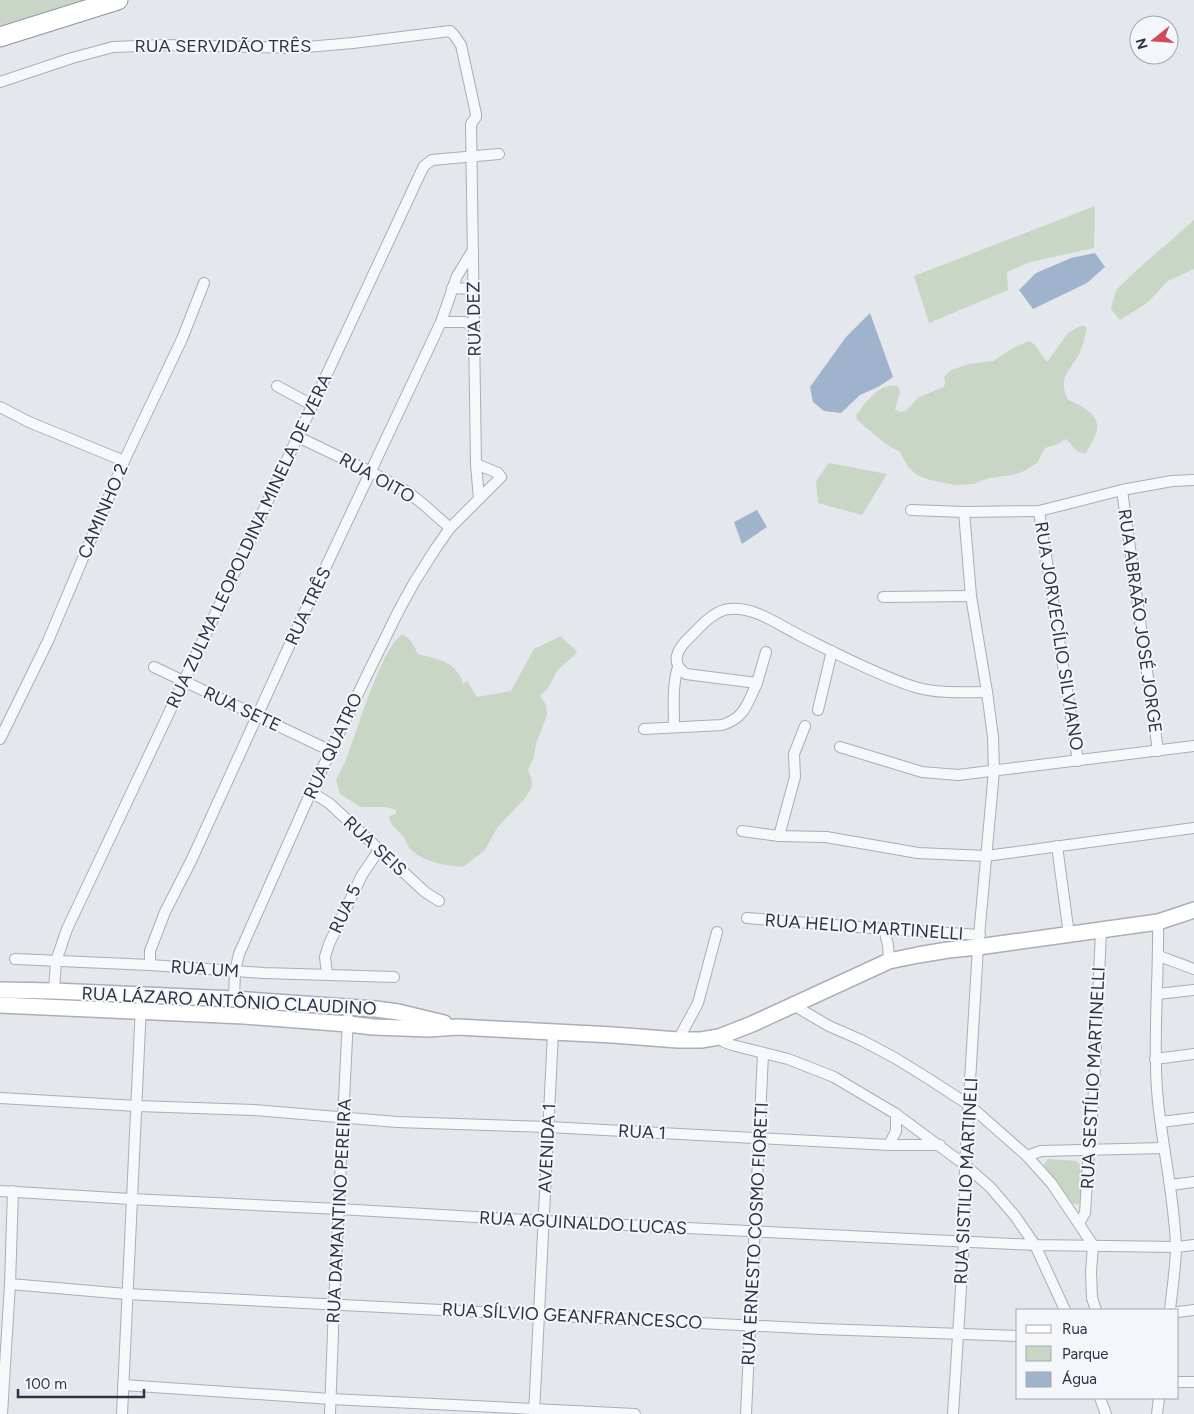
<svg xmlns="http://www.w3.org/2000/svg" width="1194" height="1414" font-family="Figtree,sans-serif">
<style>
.green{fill:#c9d6c5}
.water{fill:#9fb4cc}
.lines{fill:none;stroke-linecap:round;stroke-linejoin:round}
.street-casing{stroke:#a9aeb7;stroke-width:12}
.secondary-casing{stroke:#a9aeb7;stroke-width:18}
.highway-casing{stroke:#8b94a3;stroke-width:21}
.street{stroke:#f7f8fa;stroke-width:10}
.secondary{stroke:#fff;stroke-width:15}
.highway{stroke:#fff;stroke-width:19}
.labels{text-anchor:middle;stroke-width:4;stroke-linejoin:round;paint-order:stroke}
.street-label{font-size:18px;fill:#2b3445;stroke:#f4f6f9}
</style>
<rect width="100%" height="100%" fill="#e4e7ec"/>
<g class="green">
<polygon points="0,0 89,0 0,29"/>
<polygon points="1095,206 1094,248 1030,262 1007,272 1008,290 929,323 914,276"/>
<polygon points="1194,220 1194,269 1168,281 1147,303 1120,320 1111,309 1116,290 1138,269"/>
<path d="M1081 326H1085L1087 329C1084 338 1083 348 1078 356 1067 374 1058 379 1068 400 1101 414 1105 424 1085 454L1077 451 1066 439 1058 444 1045 448 1037 463 1024 471 1013 475 989 478 973 484 956 485 930 480 917 475 908 467 900 452 887 445 857 420 856 415C866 403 879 382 898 386L900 392 895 409 899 412 906 411 919 397 944 387 945 383 944 377 951 370 969 364 993 361 1013 348 1029 341 1034 344 1047 362 1069 332Z"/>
<polygon points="829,463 887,474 862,515 818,503 816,481"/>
<path d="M402 635C411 637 414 647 418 654 431 658 450 660 458 673 461 676 462 681 463 684L467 681 477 697 511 691 534 649 561 636C565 642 574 646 577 653L557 671 548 688 540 696 546 705 547 715 536 744 534 757 528 770 532 781 531 789 525 798 497 828 485 850 463 867C444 865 426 863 411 850 407 846 406 840 403 836 396 828 392 828 389 817L396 813V810L386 807H361L340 794 336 780C339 774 342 768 345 762 356 736 381 647 402 635Z"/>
<polygon points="1048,1159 1076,1161 1083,1167 1082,1202 1078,1204 1073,1204 1045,1169 1044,1164"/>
</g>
<g class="water">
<polygon points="1095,253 1105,267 1087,283 1033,309 1019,290 1036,273 1071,258"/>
<polygon points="870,313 893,377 878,387 860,395 841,413 824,411 813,402 810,387 846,337"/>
<polygon points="757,510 767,527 742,544 734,522"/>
</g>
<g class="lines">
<defs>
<g id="street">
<polyline points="0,82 72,58 113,47 164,45 295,48 353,43 450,31 454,35 461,45 476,114 476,117 471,124 476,464 479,499 450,528 436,548 415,581 398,612 368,673 311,792 239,954 235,971 234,999"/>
<polyline points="452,288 474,289"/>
<polyline points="441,322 464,322 474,325"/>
<polyline points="277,386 312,405"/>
<polyline points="0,407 29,422 124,461"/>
<polyline points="298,437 371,472 408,492 423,504 450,528"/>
<polyline points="476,464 498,473 501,477 479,499"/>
<polyline points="1122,490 1158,751"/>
<polyline points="911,510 964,512 1039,511 1122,490 1172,481 1194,480"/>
<polyline points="1039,511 1078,761"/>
<polyline points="883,597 971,596"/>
<path d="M766 652 757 683 686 674C669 662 678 648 690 637 701 626 714 610 730 609 754 607 776 623 797 634 808 640 819 645 831 651 858 664 886 678 915 687 938 694 964 692 987 692"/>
<polyline points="154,667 331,751"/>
<polyline points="818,710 832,651"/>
<path d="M674 727C674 707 672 686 678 667"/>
<path d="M644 729 722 725C745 718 747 704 757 683"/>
<polyline points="0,739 48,641 124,461 182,339 204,283"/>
<polyline points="840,747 922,772 958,775 1194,746"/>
<polyline points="311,792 329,803 425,892 439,901"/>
<polyline points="742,831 779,836 826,837 918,853 986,856 1194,828"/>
<polyline points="779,836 795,777 794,754 805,726"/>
<polyline points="1057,846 1069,935"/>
<polyline points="747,918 884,929 980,935"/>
<path d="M1158 922C1159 978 1153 1034 1157 1090 1161 1142 1174 1193 1176 1246 1176 1266 1172 1290 1170 1310"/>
<polyline points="884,929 888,945 889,961"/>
<polyline points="1159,956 1194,969"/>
<polyline points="15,959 150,965 264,973 394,977"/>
<polyline points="150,965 150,951 165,912 192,859 305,611 441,322 457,276 473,250"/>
<polyline points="327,974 325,957 329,944 362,875 379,850"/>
<polyline points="54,991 56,961 67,929 184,681 420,174 424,166 432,160 499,154"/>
<polyline points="1157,994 1194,990"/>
<polyline points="793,1005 829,1026 861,1040 895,1058 929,1079 969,1105 1027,1156 1052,1184 1093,1245 1091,1272 1092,1298 1096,1310"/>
<polyline points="719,1037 724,1042 732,1045 788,1059 834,1077 896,1114 965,1165 990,1187 1015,1216 1035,1245 1065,1310"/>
<polyline points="678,1040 698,1003 717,932"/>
<polyline points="1155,1059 1194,1054"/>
<polyline points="0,1098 137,1106 254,1110 397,1122 548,1127 889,1145 940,1145"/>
<polyline points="1161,1122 1194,1118"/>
<polyline points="889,1145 896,1131 896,1114"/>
<polyline points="1027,1156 1041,1151 1163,1148"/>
<polyline points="1170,1185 1194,1182"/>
<polyline points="0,1191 131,1199 339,1209 544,1221 1035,1245 1176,1247 1194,1245"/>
<polyline points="1079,1223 1085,1213 1089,1150 1094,1091 1101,930"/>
<polyline points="10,1284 126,1294 539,1315 821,1329 1018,1336"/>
<polyline points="1178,1312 1194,1310"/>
<polyline points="1178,1382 1194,1382"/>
<polyline points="123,1385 331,1399 635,1414"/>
<polyline points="1100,1398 1106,1414"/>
<polyline points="2,1414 10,1284 13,1191"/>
<polyline points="122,1414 141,1005"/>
<polyline points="330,1414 334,1304 348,1018"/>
<polyline points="534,1414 553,1033"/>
<polyline points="746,1414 763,1054"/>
<polyline points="953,1414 964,1241 965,1165 978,947 994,771 993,737 987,692 971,596 964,512"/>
<polyline points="1157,1414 1159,1398"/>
</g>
<g id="secondary">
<polyline points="0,990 54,991 234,999 376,1009 398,1012 444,1023"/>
<polyline points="0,1005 244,1016 348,1024 373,1027 430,1029 457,1027 613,1035 678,1040 701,1040 719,1037 752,1024 889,961 918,955 948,950 978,947 1158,922 1194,910"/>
</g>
<polyline id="highway" points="0,37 118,0"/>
</defs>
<use href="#street" class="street-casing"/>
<use href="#secondary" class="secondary-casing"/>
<use href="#highway" class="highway-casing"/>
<use href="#street" class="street"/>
<use href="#secondary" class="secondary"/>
<use href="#highway" class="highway"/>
</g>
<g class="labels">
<g class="street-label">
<text x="223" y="52">RUA SERVIDÃO TRÊS</text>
<text transform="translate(474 319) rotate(-91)" y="6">RUA DEZ</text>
<text transform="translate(377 478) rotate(29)" y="6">RUA OITO</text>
<text transform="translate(103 511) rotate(-67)" y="6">CAMINHO 2</text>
<text transform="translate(249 541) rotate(-65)" y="6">RUA ZULMA LEOPOLDINA MINELA DE VERA</text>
<text transform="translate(308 606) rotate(-65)" y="6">RUA TRÊS</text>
<text transform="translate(1140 621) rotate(82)" y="6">RUA ABRAÃO JOSÉ JORGE</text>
<text transform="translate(1059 636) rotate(81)" y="6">RUA JORVECÍLIO SILVIANO</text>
<text transform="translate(242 709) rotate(25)" y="6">RUA SETE</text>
<text transform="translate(333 746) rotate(-65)" y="6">RUA QUATRO</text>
<text transform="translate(375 846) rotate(43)" y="6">RUA SEIS</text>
<text transform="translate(345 909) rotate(-65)" y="6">RUA 5</text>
<text transform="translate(864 927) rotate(4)" y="6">RUA HELIO MARTINELLI</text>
<text transform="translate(205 969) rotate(4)" y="6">RUA UM</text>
<text transform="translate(229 1001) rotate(3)" y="6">RUA LÁZARO ANTÔNIO CLAUDINO</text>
<text transform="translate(1093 1078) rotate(-87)" y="6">RUA SESTÍLIO MARTINELLI</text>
<text transform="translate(642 1132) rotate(3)" y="6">RUA 1</text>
<text transform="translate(547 1148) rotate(-87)" y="6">AVENIDA 1</text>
<text transform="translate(966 1181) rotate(-87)" y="6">RUA SISTILIO MARTINELI</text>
<text transform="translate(339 1211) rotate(-87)" y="6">RUA DAMANTINO PEREIRA</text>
<text transform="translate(583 1223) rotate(3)" y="6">RUA AGUINALDO LUCAS</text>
<text transform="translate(755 1234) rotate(-87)" y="6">RUA ERNESTO COSMO FIORETI</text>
<text transform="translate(572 1316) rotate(3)" y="6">RUA SÍLVIO GEANFRANCESCO</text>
</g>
</g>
<rect x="1016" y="1309" width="162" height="90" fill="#f4f6f9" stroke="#a4a8b1"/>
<rect x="1026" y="1325" width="25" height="8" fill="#ffffff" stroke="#a4a8b1"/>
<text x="1062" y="1334" font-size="15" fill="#2b3445">Rua</text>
<rect x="1026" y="1346" width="25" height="15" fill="#c9d6c5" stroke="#a4a8b1"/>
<text x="1062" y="1359" font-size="15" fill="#2b3445">Parque</text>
<rect x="1026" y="1372" width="25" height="15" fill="#9fb4cc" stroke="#a4a8b1"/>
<text x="1062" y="1384" font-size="15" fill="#2b3445">Água</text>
<g transform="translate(1154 40) rotate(253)"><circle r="24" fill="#f4f6f9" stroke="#a4a8b1"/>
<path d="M0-4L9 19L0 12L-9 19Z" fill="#d1495b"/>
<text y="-8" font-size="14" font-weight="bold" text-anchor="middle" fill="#2b3445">N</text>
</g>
<path d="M18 1389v8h126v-8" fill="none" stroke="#2b3445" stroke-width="2.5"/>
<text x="25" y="1389" font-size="15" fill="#2b3445" stroke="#f4f6f9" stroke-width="4" paint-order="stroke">100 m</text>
</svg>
